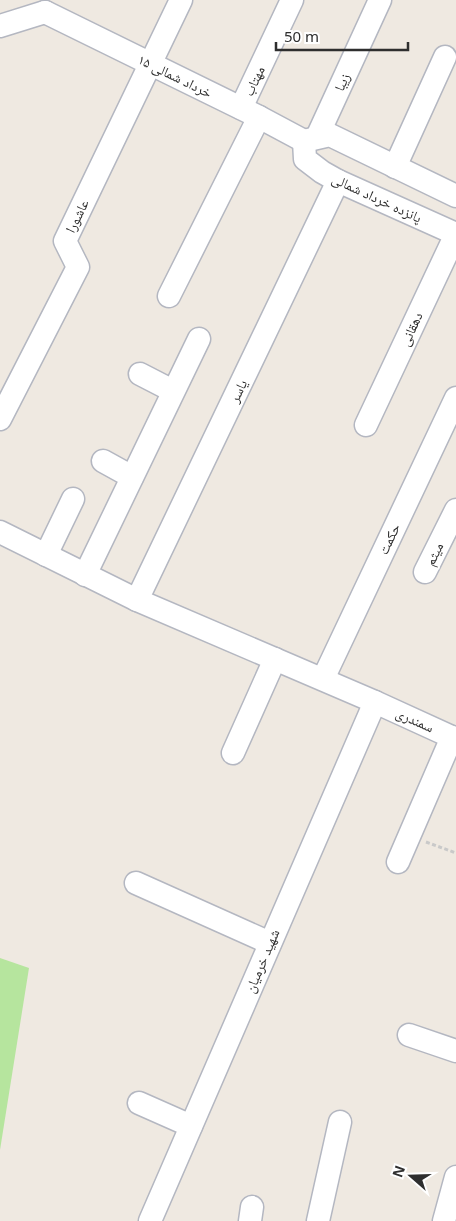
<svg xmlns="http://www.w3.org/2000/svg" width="456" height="1221" font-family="'Noto Sans','Noto Naskh Arabic',sans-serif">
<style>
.green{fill:#b6e59e}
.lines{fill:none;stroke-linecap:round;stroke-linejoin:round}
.minor-casing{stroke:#b4b7c1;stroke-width:25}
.path{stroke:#c9c9c9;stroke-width:3;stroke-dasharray:4 2.5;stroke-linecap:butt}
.minor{stroke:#fff;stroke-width:22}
.labels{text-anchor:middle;stroke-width:4;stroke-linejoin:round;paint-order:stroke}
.street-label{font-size:14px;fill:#2e2e2e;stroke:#fff}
</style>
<rect width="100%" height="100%" fill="#efe9e1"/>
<polygon class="green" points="0,958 29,968 0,1150"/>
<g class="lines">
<defs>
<g id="minor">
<polyline points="45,12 259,117 304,141"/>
<polyline points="0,26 45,12"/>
<polyline points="241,108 292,0"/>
<polyline points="317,137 380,0"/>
<polyline points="304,141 305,159 322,172 338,181 456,234"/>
<polyline points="304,141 330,135 456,196"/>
<polyline points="395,167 445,57"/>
<polyline points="169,296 259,117"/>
<polyline points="140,374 173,391"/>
<polyline points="0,419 78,267 65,241 181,0"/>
<polyline points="366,425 456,234"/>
<polyline points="103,461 132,477"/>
<polyline points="0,532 137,600 375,702 456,739"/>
<polyline points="46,555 73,499"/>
<polyline points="425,572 456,510"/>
<polyline points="85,575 199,339"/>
<polyline points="137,600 338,181"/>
<polyline points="323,679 456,398"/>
<polyline points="233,753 275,659"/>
<polyline points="398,862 452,737"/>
<polyline points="136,883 270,943"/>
<polyline points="409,1035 456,1051"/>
<polyline points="139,1103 191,1126"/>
<polyline points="150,1221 375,702"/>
<polyline points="250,1221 252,1207"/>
<polyline points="318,1221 340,1122"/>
<polyline points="444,1221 456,1177"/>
</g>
</defs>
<use href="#minor" class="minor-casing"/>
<polyline class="path" points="426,842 456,853"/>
<use href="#minor" class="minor"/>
</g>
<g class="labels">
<g class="street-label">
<text transform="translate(175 76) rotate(26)" y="5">۱۵ خرداد شمالی</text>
<text transform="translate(254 81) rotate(-65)" y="5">مهتاب</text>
<text transform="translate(342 82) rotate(-65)" y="5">زیبا</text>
<text transform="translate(377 198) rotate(25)" y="5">پانزده خرداد شمالی</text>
<text transform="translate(77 216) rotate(-64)" y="5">عاشورا</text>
<text transform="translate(411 329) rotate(-65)" y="5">دهقانی</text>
<text transform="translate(238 391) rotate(-64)" y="5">یاسر</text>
<text transform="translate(389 539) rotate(-65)" y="5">حکمت</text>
<text transform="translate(434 554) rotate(-64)" y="5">میثم</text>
<text transform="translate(415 720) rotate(24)" y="5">سمندری</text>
<text transform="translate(262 961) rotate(-67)" y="5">شهید خرمیان</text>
</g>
</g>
<g transform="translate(411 1176) rotate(290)" stroke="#ffffff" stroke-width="4" paint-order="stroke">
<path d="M0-4L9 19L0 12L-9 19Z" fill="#2e2e2e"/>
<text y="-8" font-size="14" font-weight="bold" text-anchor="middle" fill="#2e2e2e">N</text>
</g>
<path d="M276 42v8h132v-8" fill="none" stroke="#2e2e2e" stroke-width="2.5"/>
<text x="284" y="42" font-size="15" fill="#2e2e2e" stroke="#ffffff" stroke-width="4" paint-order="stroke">50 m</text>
</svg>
